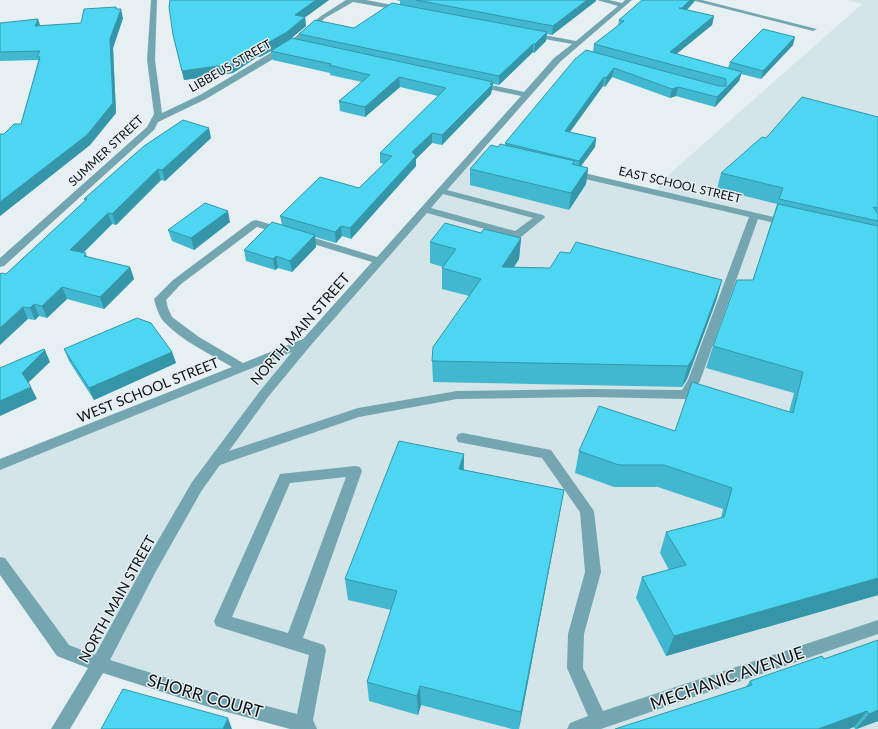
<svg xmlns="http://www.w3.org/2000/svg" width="878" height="729" font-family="Lato,sans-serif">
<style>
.built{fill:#d3e5e9}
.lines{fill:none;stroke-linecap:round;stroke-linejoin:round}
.minor{fill:#74a6b1;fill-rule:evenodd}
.wall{fill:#41b8cf}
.shaded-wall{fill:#3596a9}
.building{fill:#4cd6f1;stroke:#3596a9}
.labels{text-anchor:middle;stroke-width:3;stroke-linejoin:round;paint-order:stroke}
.far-street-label{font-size:12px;fill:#0e1112;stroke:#e6eff1}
.street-label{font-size:14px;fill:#0e1112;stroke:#e6eff1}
.near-street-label{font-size:17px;fill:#0e1112;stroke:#e6eff1}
</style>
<rect width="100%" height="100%" fill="#e6eff1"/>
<polygon class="built" points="847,0 878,0 878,729 298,729 283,720 79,665 0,554 0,459 317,335 477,149 655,191 674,170 862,4"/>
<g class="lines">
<g class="minor">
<polygon points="151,0 157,0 155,60 162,113 200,95 289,42 321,16 346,0 366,0 403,7 406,9 403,11 353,2 325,18 295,46 206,99 158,122 154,130 4,266 0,267 0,258 147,127 154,114 147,60"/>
<path d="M597 0H609L622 3 625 0H632L560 62 447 190 543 215 545 217 543 219 521 237 517 238 427 213 311 345 268 397 229 451 358 408 457 391 591 389 682 390 688 380 749 217 568 175 566 173 568 171 571 170 791 221 792 223 787 226 758 219 700 381 689 398 685 399 591 397 457 399 359 417 220 465 202 490 155 573 110 660 212 692 297 714 309 655 222 628 216 626 214 621 280 474 355 466 360 467 362 471 303 638 324 645 326 650 313 720 317 729H290L212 708 103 673 70 729H51L88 668 57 656 0 575V557L5 558 69 645 95 655 145 563 192 482 260 391 292 352 0 470V459L232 367C210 354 182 341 164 322 159 316 156 307 154 299L173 280 252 221 256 220 286 229 287 231 282 234 257 227 181 284 166 300 168 308 172 317 199 337 243 363 303 339 372 262 297 239 296 237 297 235H305L377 257 521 96 474 86V82H477L524 92 554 58 572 44 528 36V32L576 41 618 6ZM443 194 533 218 515 231 431 208ZM346 477 288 633 232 617 290 483Z"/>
<polygon points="691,0 702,0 817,29 813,31"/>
<polygon points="463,433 551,450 594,511 601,572 584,634 583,668 603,711 878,620 878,634 601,729 567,729 570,723 588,716 567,668 568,634 585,572 580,512 542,458 458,442 456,438 458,434"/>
</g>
</g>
<g class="wall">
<polygon points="170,0 329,0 305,17 306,26 288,41 300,40 299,34 354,28 400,4 400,1 396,0 596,0 596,1 552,35 547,34 546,41 534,53 533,52 499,85 493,84 491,94 442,145 432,143 416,159 416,166 351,239 342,236 336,243 315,237 316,247 292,272 278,268 275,270 246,261 244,250 282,225 280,216 359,188 384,164 380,163 380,153 438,96 400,87 365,117 340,111 339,101 362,82 330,75 330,73 273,60 271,51 260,57 257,57 233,73 184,80 173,35"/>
<polygon points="694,2 687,10 714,16 712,25 676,54 728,68 730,62 793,45 761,79 741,74 739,81 715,107 676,96 670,98 612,77 605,87 603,86 570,132 596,138 595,147 581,166 588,168 586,184 569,210 470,185 470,169 498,147 505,145 505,143 593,52 594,44 618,26 619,20"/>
<polygon points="116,7 116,9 123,18 113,48 116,113 90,145 0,216 0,134 4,134 21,124 38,62 38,60 0,61 0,23 40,26 81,23"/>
<polygon points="878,117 878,595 666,656 636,598 642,577 669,570 660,553 666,532 721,518 723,509 658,487 614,487 575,473 579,451 675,431 789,412 794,393 706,368 713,346 753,280 777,204 717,189 721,173 766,138"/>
<polygon points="211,138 165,181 161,180 116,225 112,224 84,252 88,257 130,267 134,279 104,309 67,299 47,318 39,316 35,320 28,319 6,274 85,201 84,199"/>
<polygon points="230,222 194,250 172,241 168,230"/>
<polygon points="481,233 521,238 519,259 514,267 722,280 716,301 687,379 682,387 433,382 432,361 469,296 442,289 442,268 443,267 430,263 430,242"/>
<polygon points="64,349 172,352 176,363 94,400 69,361"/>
<polygon points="464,454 464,470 564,490 519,729 512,729 421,705 418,715 369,701 367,682 391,610 348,600 345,579"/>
<polygon points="878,640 878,721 857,729 855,729 854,727 746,687 750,681 824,659"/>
</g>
<g class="shaded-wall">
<polygon points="316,0 329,0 296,24 295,15"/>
<polygon points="587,0 596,0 596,1 552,35 553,26"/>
<polygon points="690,0 695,0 694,2 680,16 679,8"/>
<polygon points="116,7 118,16 121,9 123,18 113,48 116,113 90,145 0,216 0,202 110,39"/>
<polygon points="714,16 712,25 668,61 670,52"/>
<polygon points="305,17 306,26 288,41 260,57 259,48"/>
<polygon points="38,19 41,28 35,26"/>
<polygon points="547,32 546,41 534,53 535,44"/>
<polygon points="795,37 793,45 761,79 763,71"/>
<polygon points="533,44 533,52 499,85 499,76"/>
<polygon points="255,48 257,57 233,73 184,80 182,71"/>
<polygon points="614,68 612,77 605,87 606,78"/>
<polygon points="742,72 739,81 715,107 717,97"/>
<polygon points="399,77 400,87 365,117 365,107"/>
<polygon points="604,77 603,86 564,140 565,131"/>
<polygon points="493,82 491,94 442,145 442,135"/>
<polygon points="678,87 676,96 670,98 672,89"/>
<polygon points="209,128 211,138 165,181 162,170"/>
<polygon points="432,133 432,143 416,159 416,166 351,239 350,228 412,152"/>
<polygon points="596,138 595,147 578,170 579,161"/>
<polygon points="588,168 586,184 569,210 571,193"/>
<polygon points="158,169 161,180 116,225 112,214"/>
<polygon points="228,211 230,222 194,250 191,238"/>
<polygon points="108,213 112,224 75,261 70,250"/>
<polygon points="341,226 342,236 336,243 335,232"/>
<polygon points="315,235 316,247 292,272 290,261"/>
<polygon points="521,238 519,259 500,288 502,267"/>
<polygon points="276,256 278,268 275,270 273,259"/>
<polygon points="130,267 134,279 104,309 100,297"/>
<polygon points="722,280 716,301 687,379 682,387 688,366"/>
<polygon points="62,287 67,299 47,318 42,306"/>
<polygon points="34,304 39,316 35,320 30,308"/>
<polygon points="23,307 28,319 0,345 0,328"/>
<polygon points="45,350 50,362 27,384 22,373"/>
<polygon points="172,352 176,363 94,400 89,388"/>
<polygon points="31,387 37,399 0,416 0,401"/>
<polygon points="464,454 463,476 459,469"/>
<polygon points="564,490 560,512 519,729 521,712"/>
<polygon points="878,578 878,595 666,656 674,636"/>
<polygon points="420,686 421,705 418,715 417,696"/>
<polygon points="878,710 878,721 856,729 869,714"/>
<polygon points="867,711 854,727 849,729 818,729"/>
<polygon points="228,718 232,729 223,729"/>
</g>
<g class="building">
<polygon points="170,0 316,0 295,15 305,17 287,32 259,48 255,48 232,64 182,71 173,35 169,7"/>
<polygon points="416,0 587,0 553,26"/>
<polygon points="642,0 690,0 682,8 679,8 714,16 670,52 742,72 717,97 678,87 672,89 614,68 606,78 604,77 565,131 596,138 579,161 505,143 575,59 586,50 719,86 726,86 726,79 594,44 624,21 619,20"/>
<polygon points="392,3 547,32 535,44 533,44 499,76 299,34 315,20 354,28"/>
<polygon points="116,7 116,9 121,9 110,39 113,103 87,135 0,202 0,134 4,134 14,124 21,124 40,57 37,57 40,51 0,52 0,23 38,19 35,26 81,23 84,9"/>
<polygon points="763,29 795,37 763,71 730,62"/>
<polygon points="292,38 493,82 490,84 492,85 442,135 432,133 412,152 416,156 350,228 341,226 335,232 280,216 320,177 359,188 392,156 380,153 446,88 399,77 365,107 339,101 370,75 329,65 331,64 271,51"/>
<polygon points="802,97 878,117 878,208 873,207 878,214 878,221 779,199 783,188 721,173 762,137 766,138"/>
<polygon points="183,120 209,128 162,170 158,169 112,214 108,213 70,250 86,253 84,256 130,267 100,297 62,287 42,306 34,304 30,308 23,307 0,328 0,274 1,273 6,274 87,199 84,199 144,146"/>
<polygon points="500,144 575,161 572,164 588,168 571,193 470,169 491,145 498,147"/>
<polygon points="205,203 228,211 191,238 168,230"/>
<polygon points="778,204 878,226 878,578 674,636 642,577 686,565 666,532 724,517 732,488 664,465 619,465 579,451 599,406 675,431 692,382 793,413 803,372 713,346 737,280 753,280"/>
<polygon points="272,222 315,235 290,261 276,256 273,259 244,250"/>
<polygon points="445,223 481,233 484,229 521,238 502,267 550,268 560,252 570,253 576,242 722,280 693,358 688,366 432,361 433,347 481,279 442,268 456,249 430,242"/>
<polygon points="137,318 151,323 172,352 89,388 64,349"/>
<polygon points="44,349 45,350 22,373 31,387 0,401 0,368"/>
<polygon points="399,441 464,454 459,469 564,490 521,712 420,686 417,696 367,682 397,591 345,579"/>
<polygon points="878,640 878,710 869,714 867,711 818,729 615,729 752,685 750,681 822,656 824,659"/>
<polygon points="123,689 228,718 223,729 101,729"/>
</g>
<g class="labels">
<g class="far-street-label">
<text transform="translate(230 66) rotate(-30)" y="4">LIBBEUS STREET</text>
<text transform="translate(106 151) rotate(-43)" y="4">SUMMER STREET</text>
<text transform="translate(680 185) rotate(13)" y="4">EAST SCHOOL STREET</text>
</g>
<g class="street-label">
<text transform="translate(300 329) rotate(-49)" y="5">NORTH MAIN STREET</text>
<text transform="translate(148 390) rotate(-22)" y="5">WEST SCHOOL STREET</text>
<text transform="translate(117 599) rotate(-61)" y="5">NORTH MAIN STREET</text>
</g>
<g class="near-street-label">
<text transform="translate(727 678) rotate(-19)" y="6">MECHANIC AVENUE</text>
<text transform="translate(205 696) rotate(16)" y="6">SHORR COURT</text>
</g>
</g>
</svg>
